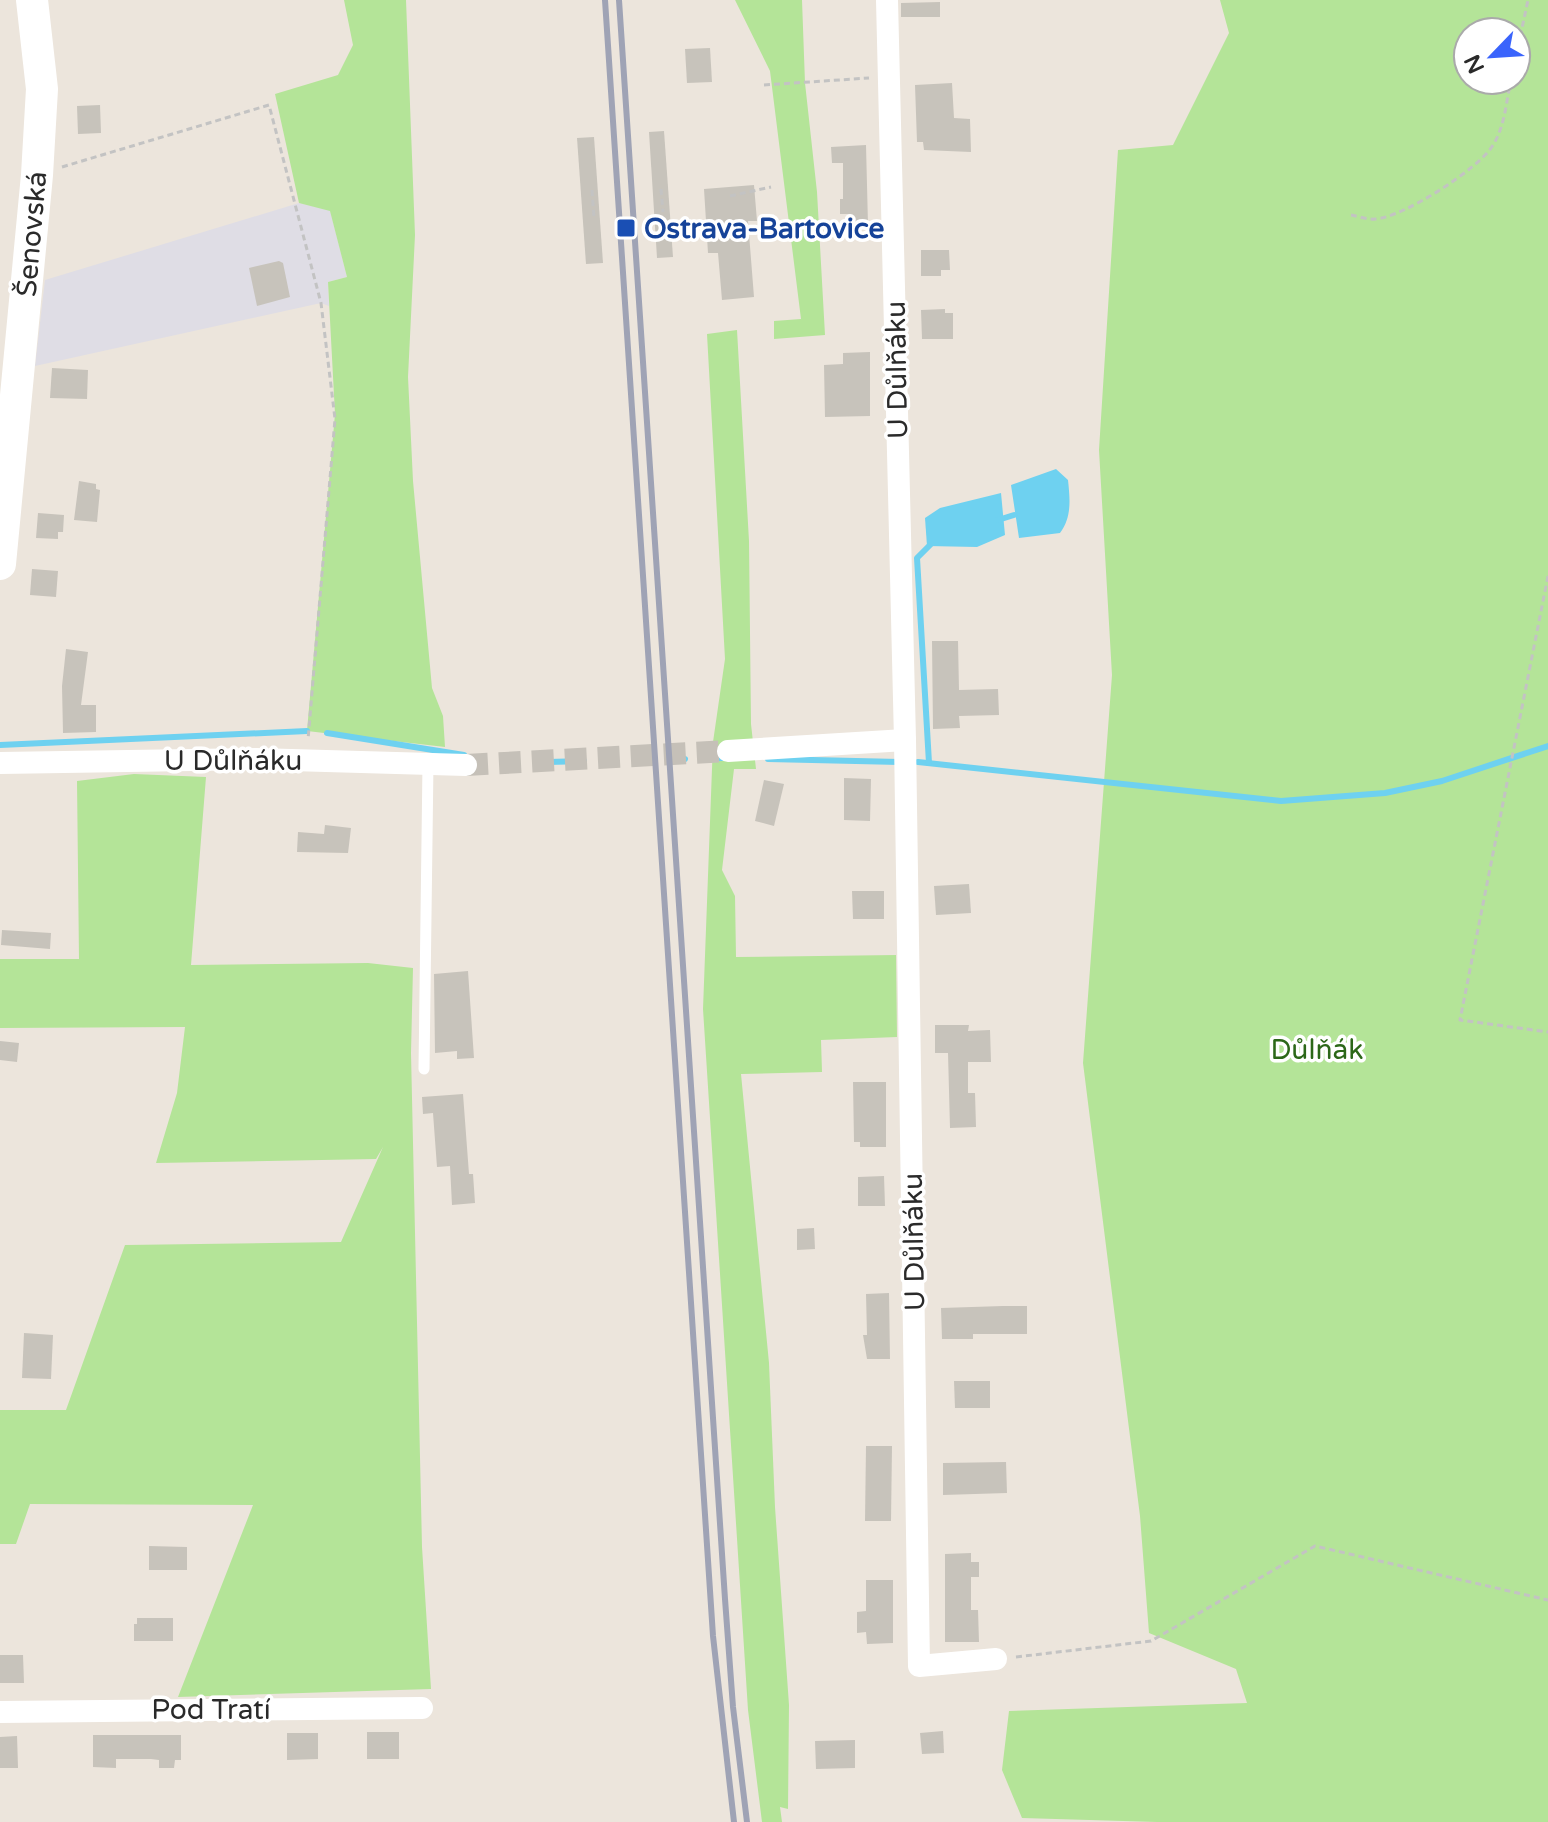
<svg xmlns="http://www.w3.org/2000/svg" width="1548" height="1822" font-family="'Varela Round',sans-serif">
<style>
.industrial{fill:#dfdde5}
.green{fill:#b4e498;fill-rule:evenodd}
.water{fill:#6ed1f0}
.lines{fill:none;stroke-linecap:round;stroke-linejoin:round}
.stream{stroke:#6ed1f0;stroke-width:6}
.building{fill:#c7c3bb}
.street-tunnel{stroke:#c5c0b8;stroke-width:22;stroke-dasharray:22 11;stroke-linecap:butt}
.path{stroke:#c3c3c3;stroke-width:3;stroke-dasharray:6 4;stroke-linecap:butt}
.lane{stroke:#fff;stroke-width:11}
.street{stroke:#fff;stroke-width:22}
.secondary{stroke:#fff;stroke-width:32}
.rail{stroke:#9fa3b5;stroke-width:6}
.transit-dot{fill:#1a4fb4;stroke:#fff;stroke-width:3}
.labels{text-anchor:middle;stroke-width:7;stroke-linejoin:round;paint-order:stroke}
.transit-label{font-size:28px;font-weight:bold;fill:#164399;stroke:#fff;text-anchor:start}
.street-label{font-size:28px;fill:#2a2a2a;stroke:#fff}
.park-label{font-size:28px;fill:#2c6819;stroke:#fff}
</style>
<rect width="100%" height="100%" fill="#ece5dc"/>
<polygon class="industrial" points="299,203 330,210 347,277 328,282 329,306 321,303 35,366 45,280"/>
<g class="green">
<polygon points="344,0 406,0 415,235 408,377 413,481 432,688 443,716 445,747 307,731 335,414 328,282 347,277 330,211 299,203 275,94 338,75 353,45"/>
<polygon points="735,0 802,0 805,83 817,192 825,335 774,339 774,321 801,319 770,71"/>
<path d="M1220 0H1548V1822H1157L1022 1818 1002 1770 1009 1711 1247 1703 1236 1669 1149 1633 1140 1516 1083 1063 1112 675 1099 450 1118 150 1173 145 1229 33ZM1468 32H1516V80H1468Z"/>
<polygon points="737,330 749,541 751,724 756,769 734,769 722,870 735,896 736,957 896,955 897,1037 821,1040 822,1072 741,1074 769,1363 775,1507 789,1705 788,1809 780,1807 782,1822 762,1822 748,1710 703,1009 713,742 725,659 707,334"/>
<polygon points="134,774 206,777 191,965 368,963 413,968 411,1053 422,1547 431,1689 178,1697 253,1505 30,1504 16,1544 0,1544 0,1410 66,1410 125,1245 341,1242 383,1147 376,1159 156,1163 177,1093 185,1027 0,1028 0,959 79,959 77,781"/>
</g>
<g class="water">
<path d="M1056 469 1068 480C1070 499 1072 517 1060 533L1019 538 1011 485Z"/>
<polygon points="1001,493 1005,535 977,547 927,546 925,518 940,508"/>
</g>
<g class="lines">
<g class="stream">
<polyline points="998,520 1014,515"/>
<polyline points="327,733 464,755"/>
<polyline points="0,745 307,731"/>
<polyline points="682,758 685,759"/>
<polyline points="711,758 725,758"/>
<polyline points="768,759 900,762"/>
<polyline points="549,762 584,761"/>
<polyline points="918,762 1281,801 1385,793 1442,781 1548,746"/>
<polyline points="929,763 917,558 931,544"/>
</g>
</g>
<g class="building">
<polygon points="940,2 940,17 901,17 901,3"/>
<polygon points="710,48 712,82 687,83 685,49"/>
<polygon points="952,83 954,118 970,119 971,152 924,150 923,142 917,142 915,85"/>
<polygon points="100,105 101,133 78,134 77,106"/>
<polygon points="664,131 673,257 657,258 649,132"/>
<polygon points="594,137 603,263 586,264 577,138"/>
<polygon points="866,145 868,225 850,226 850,214 840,214 840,199 843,199 843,163 832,163 831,147"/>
<polygon points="754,185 757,221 748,221 754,297 722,300 718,253 708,253 704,189"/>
<polygon points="921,250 949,250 950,270 941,270 941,276 921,276"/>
<polygon points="279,261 283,263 290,297 257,306 249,268"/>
<polygon points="945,309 945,313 953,313 953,339 922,339 921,310"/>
<polygon points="870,352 870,416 825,417 824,365 843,364 843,353"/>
<polygon points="52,368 88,370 87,399 50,398"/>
<polygon points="79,481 96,484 96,489 100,490 97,522 74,520"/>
<polygon points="38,513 64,515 63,532 58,532 58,539 36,538"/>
<polygon points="32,569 58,571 56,597 30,595"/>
<polygon points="932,641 958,641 959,690 998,689 999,715 959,716 960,728 933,729"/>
<polygon points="66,649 88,652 81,705 96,705 96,732 63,733 62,686"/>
<polygon points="844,778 871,779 870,821 844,820"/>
<polygon points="764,780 784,784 774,826 755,821"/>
<polygon points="325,825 351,828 348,853 297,852 298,832 324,834"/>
<polygon points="969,884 971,913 936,915 934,886"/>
<polygon points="852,891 884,891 884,919 853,919"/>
<polygon points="2,930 51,933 50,949 1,945"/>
<polygon points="468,971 474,1058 457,1059 457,1051 435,1053 434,974"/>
<polygon points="935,1025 969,1025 968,1031 990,1030 991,1062 968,1062 968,1093 975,1093 976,1127 950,1128 948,1053 935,1053"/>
<polygon points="0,1041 19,1043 17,1062 0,1060"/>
<polygon points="853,1082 886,1082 886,1147 860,1147 860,1142 854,1142"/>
<polygon points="463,1094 469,1174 473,1174 475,1203 452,1205 450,1166 437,1167 433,1113 423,1114 422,1097"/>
<polygon points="884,1176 885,1206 858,1206 858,1177"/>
<polygon points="814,1228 815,1249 797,1250 797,1229"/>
<polygon points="889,1293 890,1359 867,1359 863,1335 867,1335 866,1294"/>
<polygon points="1003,1306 1027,1306 1027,1334 973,1334 973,1339 942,1339 941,1308"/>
<polygon points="24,1333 53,1335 51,1379 22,1378"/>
<polygon points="954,1381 990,1381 990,1408 955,1408"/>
<polygon points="866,1446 892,1446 891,1521 865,1521"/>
<polygon points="1006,1462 1007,1493 943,1495 943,1463"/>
<polygon points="149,1546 187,1547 187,1570 149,1570"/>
<polygon points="971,1553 971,1562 979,1562 979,1577 971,1577 971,1610 978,1610 979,1642 945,1642 945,1554"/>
<polygon points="866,1580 893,1580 893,1643 867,1644 866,1632 857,1633 857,1612 866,1611"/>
<polygon points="137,1618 173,1618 173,1641 134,1641 134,1624 137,1624"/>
<polygon points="0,1655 23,1655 24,1683 0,1683"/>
<polygon points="943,1731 944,1753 922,1754 920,1733"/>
<rect x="367" y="1732" width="32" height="27"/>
<polygon points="287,1733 318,1733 318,1759 287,1760"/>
<polygon points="93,1735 181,1735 181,1760 175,1760 174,1768 159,1768 159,1760 151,1759 116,1759 116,1768 93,1767"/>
<polygon points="17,1736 18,1768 0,1768 0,1737"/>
<polygon points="855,1740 855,1768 816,1769 815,1741"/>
</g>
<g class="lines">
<polyline class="street-tunnel" points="466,765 728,751"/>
<g class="path">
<polyline points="1516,56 1528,0"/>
<polyline points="764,85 869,78"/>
<polyline points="62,167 269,105 321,303 335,419 308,740"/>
<polyline points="661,189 663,212"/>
<polyline points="592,190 594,218"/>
<polyline points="730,196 771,187"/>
<path d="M1351 215C1358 216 1367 220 1375 219 1402 218 1479 169 1493 145 1505 126 1506 102 1511 80"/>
<polyline points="1548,576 1460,1020 1548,1032"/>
<polyline points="1016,1657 1151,1641 1315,1546 1548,1600"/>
</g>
<polyline class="lane" points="424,1069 428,763"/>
<g class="street">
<polyline points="887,0 905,740 919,1666 996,1659"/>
<polyline points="728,751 905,740"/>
<polyline points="0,763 256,759 466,765"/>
<polyline points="0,1712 422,1708"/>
</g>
<polyline class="secondary" points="0,564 37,175 42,89 32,0"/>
<g class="rail">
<polyline points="605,0 713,1636 734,1822"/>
<polyline points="619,0 725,1599 733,1707 747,1822"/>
</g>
</g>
<rect class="transit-dot" x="616" y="218" width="20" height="20" rx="4"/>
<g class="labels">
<g class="transit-label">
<text x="644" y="238">Ostrava-Bartovice</text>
</g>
<g class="street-label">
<text transform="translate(31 234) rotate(-85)" y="10">Šenovská</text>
<text transform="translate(896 370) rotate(-91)" y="10">U Důlňáku</text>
<text x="233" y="770">U Důlňáku</text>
<text transform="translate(913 1242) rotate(-91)" y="10">U Důlňáku</text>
<text x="211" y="1719">Pod Tratí</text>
</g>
<g class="park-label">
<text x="1317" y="1059">Důlňák</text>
</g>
</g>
<g transform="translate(1492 56) rotate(245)"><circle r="38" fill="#ffffff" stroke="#aaaaaa" stroke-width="2"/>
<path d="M0-6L14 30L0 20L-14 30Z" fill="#3a64fc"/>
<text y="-12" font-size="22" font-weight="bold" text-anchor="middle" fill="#2a2a2a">N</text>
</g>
</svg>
